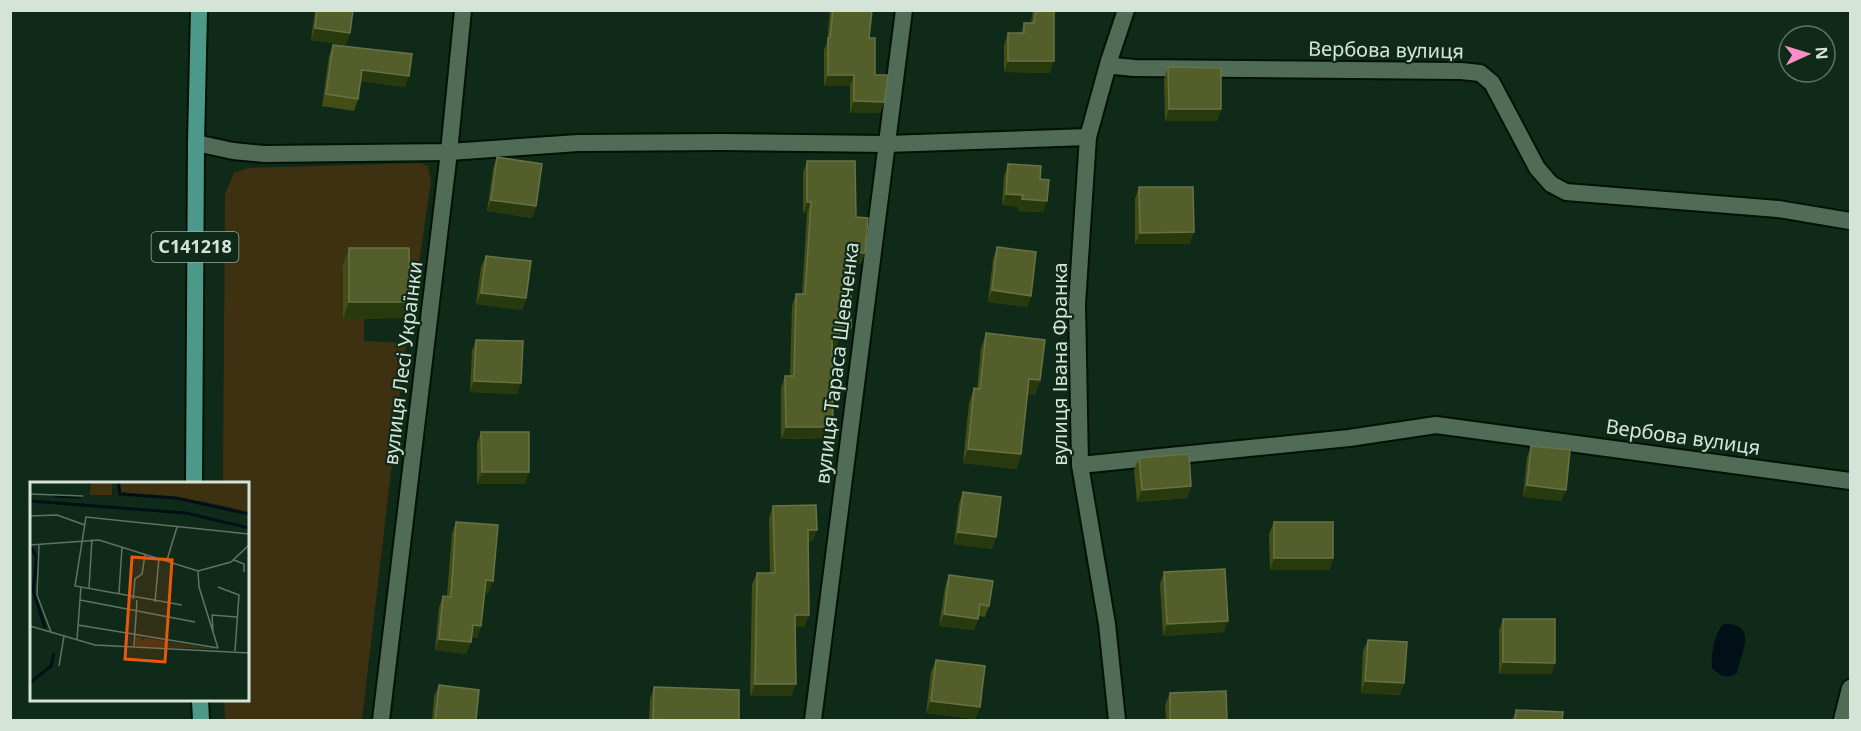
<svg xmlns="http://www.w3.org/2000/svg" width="1861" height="731" font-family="'Noto Sans',sans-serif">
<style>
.green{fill:#3e3112}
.water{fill:#001016}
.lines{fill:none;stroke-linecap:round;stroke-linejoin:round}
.minor-casing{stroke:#001204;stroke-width:20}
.primary-casing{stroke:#001204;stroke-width:20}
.minor{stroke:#506c57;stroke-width:16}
.primary{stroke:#4c9989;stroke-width:16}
.wall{fill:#434e15}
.shaded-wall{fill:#28390e}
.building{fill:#535e2a;stroke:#677345;stroke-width:1.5}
.labels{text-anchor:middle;stroke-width:4.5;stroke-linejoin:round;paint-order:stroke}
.shield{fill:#102a19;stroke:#9aac9f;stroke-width:1.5}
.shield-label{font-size:18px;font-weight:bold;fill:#d5e4d8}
.street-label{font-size:20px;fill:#d5e4d8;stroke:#102a19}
.inset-river{fill:none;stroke:#001016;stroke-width:3}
.inset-road{fill:none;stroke:#5f7465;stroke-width:1.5}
.view{fill:#e8590c;fill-opacity:0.15;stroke:#e8590c;stroke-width:3}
.inset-edge{fill:none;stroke:#d5e4d8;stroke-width:3}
</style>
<rect width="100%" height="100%" fill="#102a19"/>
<polygon class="green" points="421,163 428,166 431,180 419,263 385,259 343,319 364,319 364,341 406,343 362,720 225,720 224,700 248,700 248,484 223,484 225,194 234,173 248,168"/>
<path class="water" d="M1724 624C1758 623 1742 652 1737 673 1728 680 1719 675 1712 668 1711 655 1714 632 1724 624Z"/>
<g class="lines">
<defs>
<g id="minor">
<polyline points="1109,61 1114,66 1134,68 1461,71 1480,73 1492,83 1537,168 1551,184 1566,192 1778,209 1850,221"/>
<polyline points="196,143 233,151 264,154 449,152 578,143 723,142 887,144 1088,137"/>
<polyline points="1080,465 1349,438 1436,425 1850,481"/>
<polyline points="381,720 449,152 463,10"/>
<polyline points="813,720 904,10"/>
<polyline points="1117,720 1107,624 1080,465 1077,304 1088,137 1109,61 1126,10"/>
<polyline points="1842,720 1850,688"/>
</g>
<g id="primary">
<polyline points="194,484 196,143 199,10"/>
<polyline points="200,700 201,720"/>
</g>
</defs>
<use href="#minor" class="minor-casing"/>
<use href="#primary" class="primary-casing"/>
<use href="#minor" class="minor"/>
<use href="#primary" class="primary"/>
</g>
<g class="wall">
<polygon points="315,10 353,10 346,45 311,40"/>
<polygon points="830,10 872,10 869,38 875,75 884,102 880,113 850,113 850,86 824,86 824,50 827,43"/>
<polygon points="1033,10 1056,10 1056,12 1054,12 1050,73 1004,72 1004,45 1008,33 1021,33 1024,23 1031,23"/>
<polygon points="333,45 405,87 361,81 358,99 354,111 322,106 329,56"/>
<polygon points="1168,67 1221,109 1217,121 1165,121 1164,79"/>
<polygon points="497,157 536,206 532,218 487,211 493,169"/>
<polygon points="807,161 856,217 865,253 861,264 851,263 846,339 839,339 835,351 832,351 829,438 781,439 781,388 785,376 790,376 792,306 796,294 802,294 807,213 803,213 803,173"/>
<polygon points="1008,164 1040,179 1043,212 1018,211 1019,207 1002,205 1004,176"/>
<polygon points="1139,187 1194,232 1189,244 1135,244 1135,199"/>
<polygon points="997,247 1031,296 1027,307 988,302 993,259"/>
<polygon points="349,248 410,302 404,318 343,319 343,265"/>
<polygon points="486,256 526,298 522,310 476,304 481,267"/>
<polygon points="986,333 1040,380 1035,395 1027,394 1021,454 1016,469 963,463 969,403 974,388 977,389 981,348"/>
<polygon points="476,340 517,394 470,392 472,351"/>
<polygon points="481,432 525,484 477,484 477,443"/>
<polygon points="1531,446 1566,490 1561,501 1523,497 1527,458"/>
<polygon points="1139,458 1191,486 1187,498 1137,502 1134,470"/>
<polygon points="963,492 992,549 954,544 959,503"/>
<polygon points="773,506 817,530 812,541 808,542 809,615 804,627 796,626 796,684 791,696 750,696 752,584 757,573 770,573 769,518"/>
<polygon points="456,522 489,593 484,592 481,626 477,638 471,637 471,642 466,654 435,650 439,607 443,596 447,596 452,533"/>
<polygon points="1274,522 1333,558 1329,570 1270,570 1269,534"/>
<polygon points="1164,572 1224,632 1163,636 1160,584"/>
<polygon points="949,575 989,606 985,617 979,616 974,630 939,626 945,587"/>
<polygon points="1503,619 1555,663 1551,674 1499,674 1499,630"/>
<polygon points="1368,640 1404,683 1400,695 1361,693 1363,651"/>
<polygon points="936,660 980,707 975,719 926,713 931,672"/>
<polygon points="439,685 476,720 432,720 434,697"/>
<polygon points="654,687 739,720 649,720 650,699"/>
<polygon points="1170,693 1227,720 1166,720 1165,705"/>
<polygon points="1516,710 1562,720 1512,720"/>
</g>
<g class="shaded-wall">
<polygon points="563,10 592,10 592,12"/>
<polygon points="315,28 350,33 346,45 311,40"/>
<polygon points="1008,61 1054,61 1050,73 1004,72"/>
<polygon points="362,70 409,76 405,87 358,81"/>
<polygon points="828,75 854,75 850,86 824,86"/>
<polygon points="854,101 884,102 880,113 850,113"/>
<polygon points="1169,109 1221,109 1217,121 1165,121"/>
<polygon points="1006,194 1023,195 1019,207 1002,205"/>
<polygon points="1022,199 1047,201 1043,212 1018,211"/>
<polygon points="491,200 536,206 532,218 487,211"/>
<polygon points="807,202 811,202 807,213 803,213"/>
<polygon points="1194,232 1189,244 1135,244 1140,233"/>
<polygon points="851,252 865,253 861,264 847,263"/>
<polygon points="992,290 1031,296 1027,307 988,302"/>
<polygon points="481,293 526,298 522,310 476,304"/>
<polygon points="349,302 410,302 404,318 343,319"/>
<polygon points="840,327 851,328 846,339 836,339"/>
<polygon points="832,339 839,339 835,351 828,351"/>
<polygon points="1029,379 1040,380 1035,395 1024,394"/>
<polygon points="474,381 521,383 517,394 470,392"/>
<polygon points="786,427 833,427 829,438 781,439"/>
<polygon points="968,449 1021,454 1016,469 963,463"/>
<polygon points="482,472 529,472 525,484 477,484"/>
<polygon points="1527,485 1566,490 1561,501 1523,497"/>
<polygon points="1191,486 1187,498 1137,502 1142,490"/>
<polygon points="808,530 817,530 812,541 804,542"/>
<polygon points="958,532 996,537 992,549 954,544"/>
<polygon points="1274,558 1333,558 1329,570 1270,570"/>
<polygon points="486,580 493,581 489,593 481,592"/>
<polygon points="944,614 978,619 974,630 939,626"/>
<polygon points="795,615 809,615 804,627 791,626"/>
<polygon points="1228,621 1224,632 1163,636 1167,624"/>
<polygon points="473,625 481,626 477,638 468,637"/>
<polygon points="439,639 471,642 466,654 435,650"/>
<polygon points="1503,662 1555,663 1551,674 1499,674"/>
<polygon points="1365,681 1404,683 1400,695 1361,693"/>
<polygon points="755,684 796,684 791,696 750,696"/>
<polygon points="931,701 980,707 975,719 926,713"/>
</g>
<g class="building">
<polygon points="317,10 353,10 350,33 315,28"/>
<polygon points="833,10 872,10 869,38 875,38 875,75 888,75 884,102 854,101 854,75 828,75 828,38 830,38"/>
<polygon points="1036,10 1054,10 1054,61 1008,61 1008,33 1024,33 1024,23 1034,23"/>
<polygon points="333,45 412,54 409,76 362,70 358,99 326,94"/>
<polygon points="1168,67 1221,68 1221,109 1169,109"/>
<polygon points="497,157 542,164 536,206 491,200"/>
<polygon points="807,161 855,161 856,217 868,218 865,253 851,252 849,296 851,296 851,328 840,327 839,339 832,339 833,427 786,427 785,376 794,376 796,294 805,294 811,202 807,202"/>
<polygon points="1008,164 1041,166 1040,179 1049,180 1047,201 1022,199 1023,195 1006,194"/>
<polygon points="1139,187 1193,187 1194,232 1140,233"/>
<polygon points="997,247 1036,252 1031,296 992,290"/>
<polygon points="349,248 409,248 410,302 349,302"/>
<polygon points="486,256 531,261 526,298 481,293"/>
<polygon points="986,333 1045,340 1040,380 1029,379 1021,454 968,449 974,388 980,389"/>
<polygon points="476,340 523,341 521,383 474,381"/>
<polygon points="481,432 529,432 529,472 482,472"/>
<polygon points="1531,446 1570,450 1566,490 1527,485"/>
<polygon points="1189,454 1191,486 1142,490 1139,458"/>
<polygon points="963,492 1001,497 996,537 958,532"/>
<polygon points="816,505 817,530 808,530 809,615 795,615 796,684 755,684 757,573 775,573 773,506"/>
<polygon points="456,522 498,525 493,581 486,580 481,626 473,625 471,642 439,639 443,596 451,597"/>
<rect x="1274" y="522" width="59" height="36"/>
<polygon points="1225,569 1228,621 1167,624 1164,572"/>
<polygon points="949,575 993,581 989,606 980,604 978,619 944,614"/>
<polygon points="1503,619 1555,619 1555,663 1503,662"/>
<polygon points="1368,640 1407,642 1404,683 1365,681"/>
<polygon points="936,660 985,666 980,707 931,701"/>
<polygon points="439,685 479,690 476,720 435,720"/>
<polygon points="654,687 739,690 739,720 676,720 653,719"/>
<polygon points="1226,691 1227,720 1170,720 1170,693"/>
<polygon points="1516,710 1563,712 1562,720 1515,720"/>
</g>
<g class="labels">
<rect class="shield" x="151.5" y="232" width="87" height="30" rx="4.5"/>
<g class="shield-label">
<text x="195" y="253">С141218</text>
</g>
<g class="street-label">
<text transform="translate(1386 50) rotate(1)" y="7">Вербова вулиця</text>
<text transform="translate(403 363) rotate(-83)" y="7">вулиця Лесі Українки</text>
<text transform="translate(837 363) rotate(-83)" y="7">вулиця Тараса Шевченка</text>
<text transform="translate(1060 364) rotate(-90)" y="7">вулиця Івана Франка</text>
<text transform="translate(1683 437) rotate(8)" y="7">Вербова вулиця</text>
</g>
</g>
<g transform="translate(30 482)">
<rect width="219" height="219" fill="#102a19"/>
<path d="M61 0H82V13H60ZM90 0H219V30L176 20 91 10ZM106 155H111V159L115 156 187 167 105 165Z" fill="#3e3112"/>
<path class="inset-river" d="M88 0 90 12 146 16 219 32M25 14 51 15M0 19 156 31 219 46M0 64 7 76 3 108 15 146M0 201 21 184 24 171"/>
<path class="inset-road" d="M0 12 53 14M0 34 27 33 55 43M0 63 69 58 168 89 201 80 219 63M9 63 7 113 21 150M137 78 147 45M204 78 214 82V90M168 89 169 105 188 166M188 105 209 113 205 169M59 106 62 57M89 111 92 65M103 117 105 97 112 92 115 73M50 118 165 140M125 120 129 76M152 123 45 104 56 35 219 52M48 143 188 166M0 144 65 163 219 171M183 150 182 133 207 135M47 157 51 105M104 165 107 118M29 184 34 154"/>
<path class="view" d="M102 75 142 78 135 180 95 177Z"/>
<rect width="219" height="219" class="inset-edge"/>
</g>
<rect width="1861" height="731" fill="none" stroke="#d5e4d8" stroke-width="24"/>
<g transform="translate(1807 54) rotate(86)"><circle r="28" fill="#102a19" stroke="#5f7465" stroke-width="1.5"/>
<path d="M0-4.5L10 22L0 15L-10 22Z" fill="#f98fc9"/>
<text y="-9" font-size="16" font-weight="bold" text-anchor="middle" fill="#d5e4d8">N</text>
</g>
</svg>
